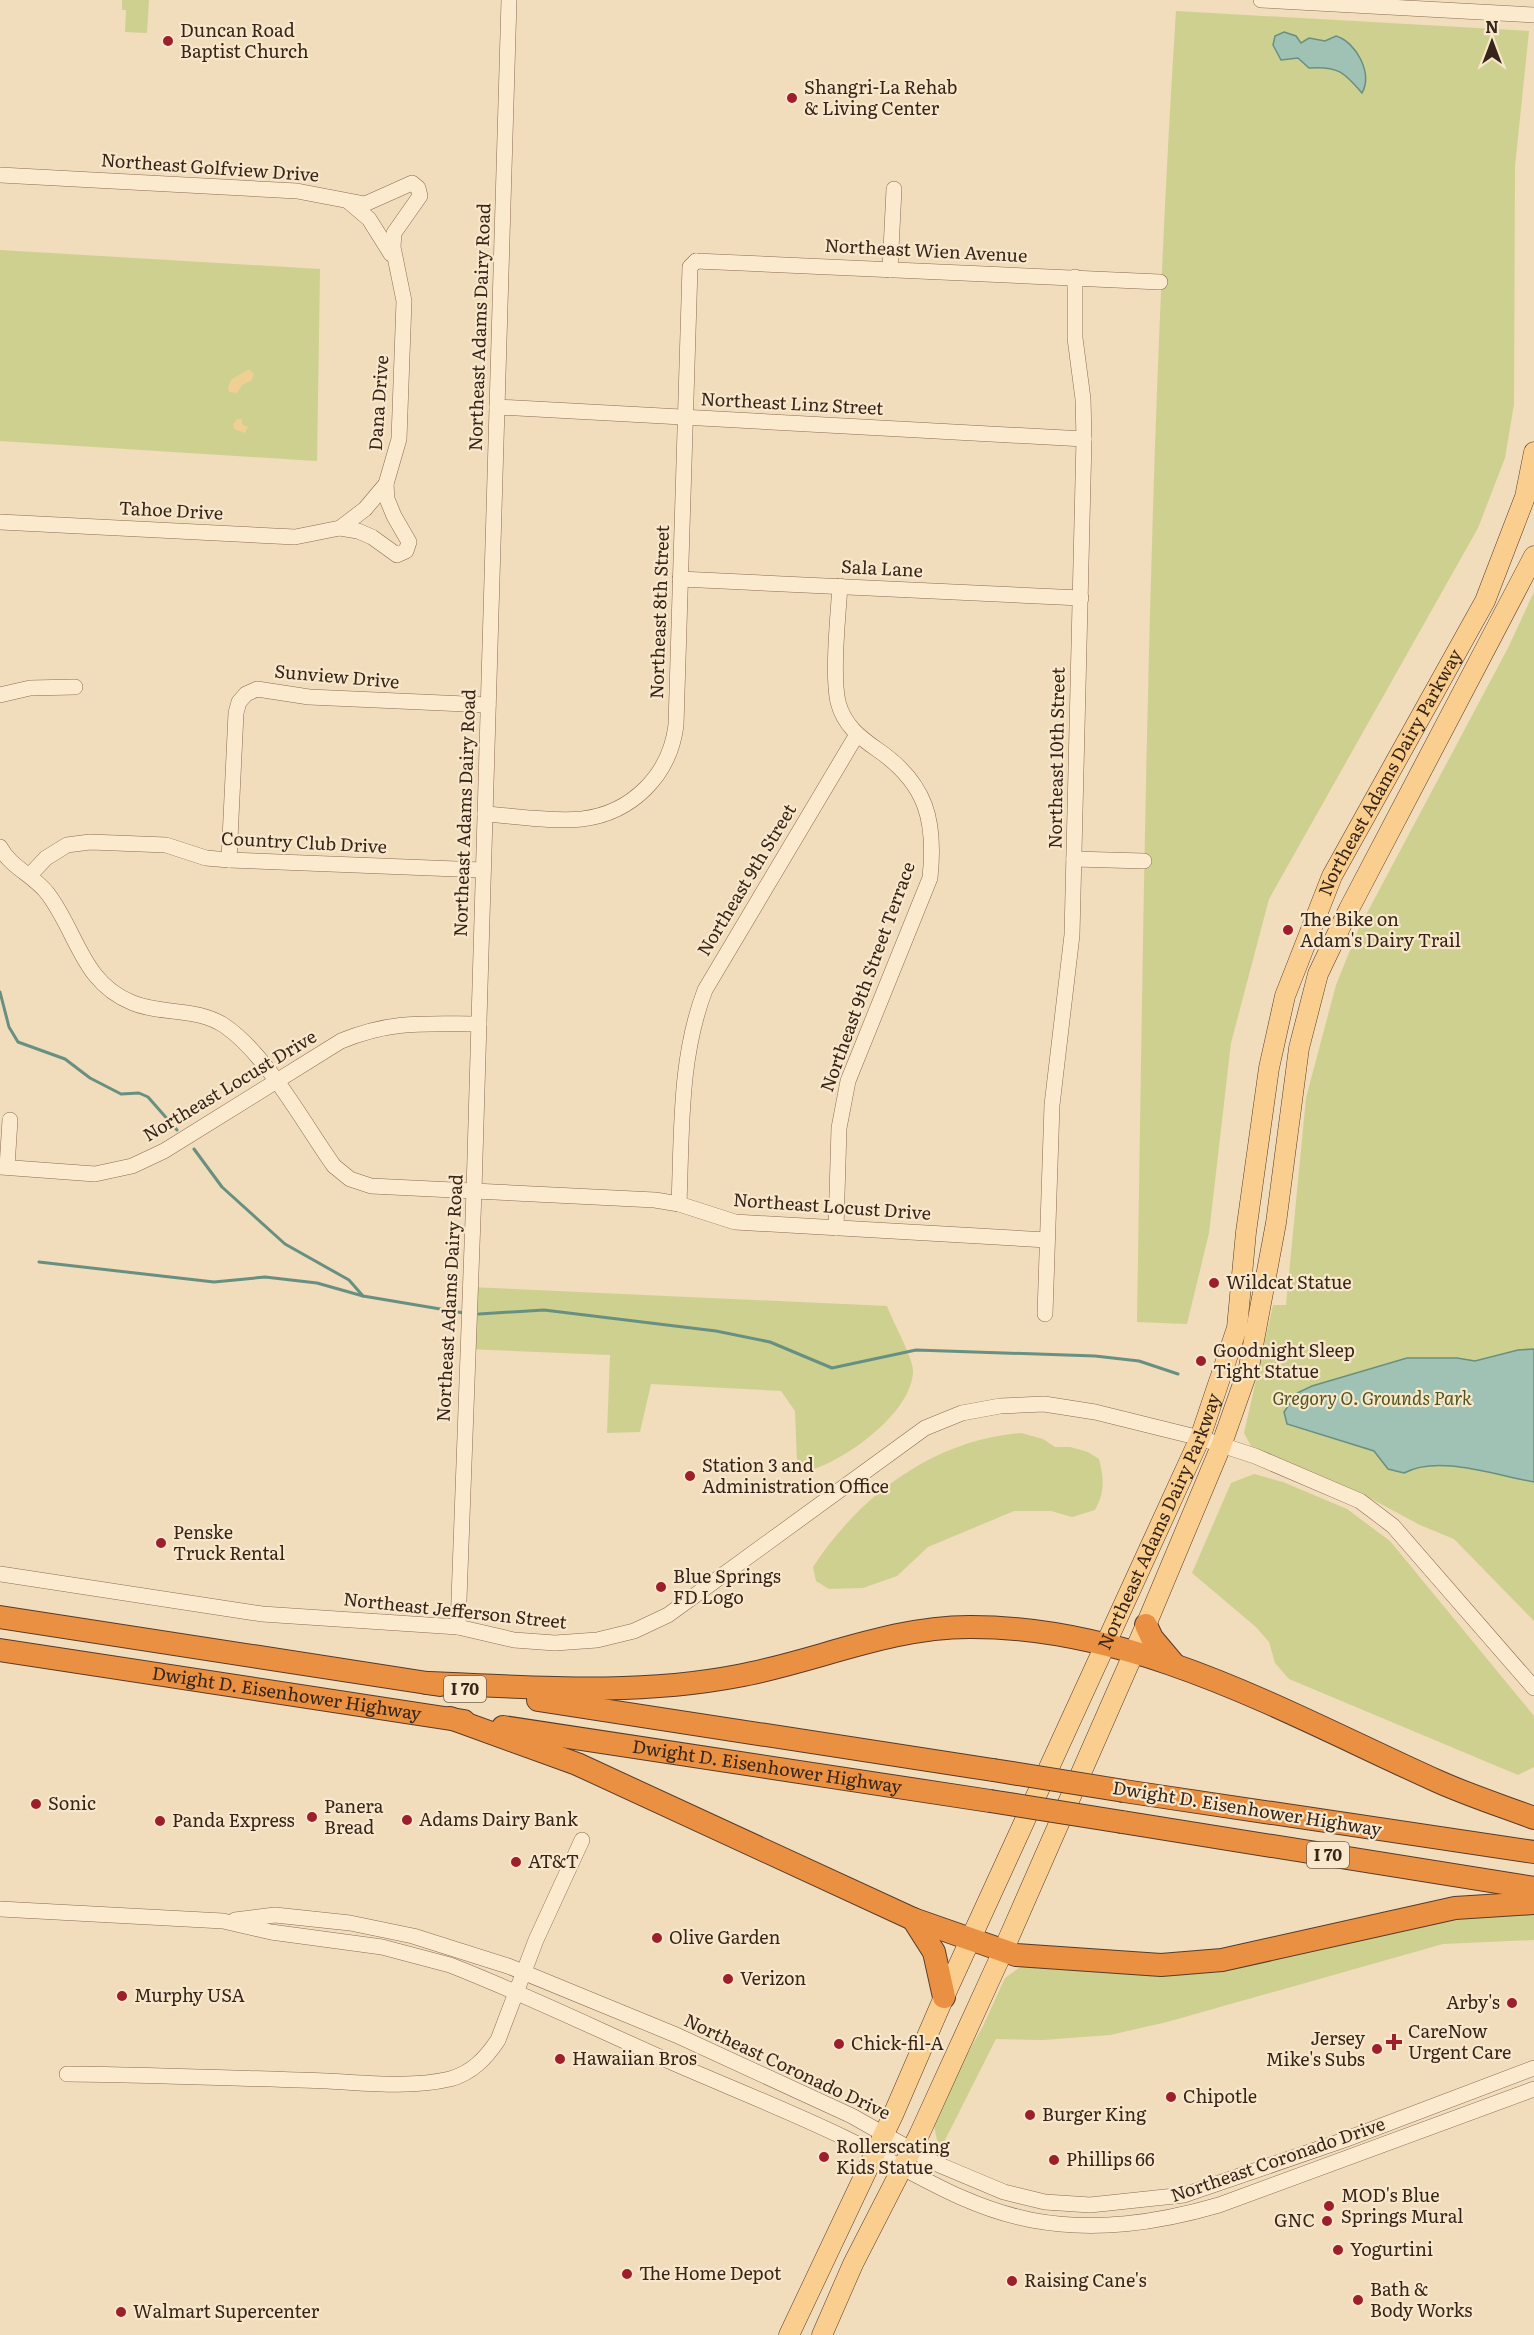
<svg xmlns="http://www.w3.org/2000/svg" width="1534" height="2335" font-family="Literata,serif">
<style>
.green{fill:#ced08f}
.sand{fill:#f0cf95}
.water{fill:#a0c2b4;stroke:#679082;stroke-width:1.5}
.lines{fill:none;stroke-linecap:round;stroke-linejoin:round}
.stream{stroke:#679082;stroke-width:3}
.minor-casing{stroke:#8a6b54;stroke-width:16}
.major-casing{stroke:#573a29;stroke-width:21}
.highway-casing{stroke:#573a29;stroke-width:24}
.minor{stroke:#fceacf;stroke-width:15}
.major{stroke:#f9ce8f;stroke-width:20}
.highway{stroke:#e99043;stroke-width:22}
.highway-bridge-casing{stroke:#573a29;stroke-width:24;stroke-linecap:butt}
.highway-bridge{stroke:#e99043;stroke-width:22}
.poi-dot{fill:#9d1f2c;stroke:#f8e7cb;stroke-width:2}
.labels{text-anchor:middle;stroke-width:4.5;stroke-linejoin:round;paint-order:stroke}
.shield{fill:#f8e7cb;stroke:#715f4f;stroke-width:1.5}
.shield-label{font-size:16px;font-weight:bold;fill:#37251a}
.poi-label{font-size:18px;fill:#37251a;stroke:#f8e7cb;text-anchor:start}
.street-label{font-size:18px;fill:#37251a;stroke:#f8e7cb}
.park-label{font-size:18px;font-style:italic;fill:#4d561f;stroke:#f8e7cb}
</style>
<rect width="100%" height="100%" fill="#f1dcbb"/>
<g class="green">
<polygon points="122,0 149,0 147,33 125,32 126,10 122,10"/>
<path d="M1176 11 1529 31 1515 166 1514 404 1505 458 1478 528 1269 899 1231 1043 1209 1233 1187 1324 1137 1322C1144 885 1148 448 1176 11Z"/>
<polygon points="0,250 320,269 317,461 0,441"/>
<polygon points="1534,592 1534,1621 1454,1539 1420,1525 1366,1496 1251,1446 1244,1433 1273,1305 1286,1305 1306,1098 1336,985 1359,928 1508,648"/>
<path d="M470 1287 887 1306C892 1320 913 1358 913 1370 914 1412 842 1464 804 1472L797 1461 795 1411 781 1391 651 1384 640 1432 607 1433 610 1355 467 1349Z"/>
<path d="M1021 1433 1043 1439 1055 1447H1070L1088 1452 1099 1459C1104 1479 1105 1492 1095 1510L1072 1517 1051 1511H1014L928 1547 897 1576 863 1588 829 1589 816 1581 813 1567C860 1495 934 1440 1021 1433Z"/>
<polygon points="1254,1474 1283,1482 1347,1509 1390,1541 1534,1716 1534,1767 1518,1775 1289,1679 1275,1663 1269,1642 1256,1627 1192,1573 1231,1483"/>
<polygon points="1534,1912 1534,1940 1443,1944 1167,2022 1110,2035 1043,2040 996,2039 942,2146 937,2140 934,2126 953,2080 983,2026 1005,1978 1023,1965 1102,1971 1464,1915"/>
</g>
<g class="sand">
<polygon points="249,369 254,374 252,380 242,385 237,393 229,392 228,387 232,379"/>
<polygon points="237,419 242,419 242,424 248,427 245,433 234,429 233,424"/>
</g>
<g class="water">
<path d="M1284 32 1296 36 1301 43 1309 38 1325 41 1336 36C1356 42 1373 73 1362 93 1344 72 1338 66 1309 68L1298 58 1281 60 1273 45 1275 36Z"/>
<path d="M1534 1349V1482C1497 1476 1439 1454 1404 1473L1388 1469 1374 1451 1287 1424 1284 1412 1297 1393 1312 1386 1407 1358H1457L1475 1361 1518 1350Z"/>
</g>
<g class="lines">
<g class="stream">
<polyline points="0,992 9,1027 18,1042 65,1059 90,1078 121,1094 139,1093 148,1097 177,1130"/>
<polyline points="194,1149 222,1187 285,1244 349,1280 363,1296"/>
<polyline points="39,1262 214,1282 265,1277 317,1283 363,1296 464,1313"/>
<polyline points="479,1314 544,1310 716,1331 770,1342 832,1368 916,1350 1095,1356 1139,1361 1178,1374"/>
</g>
<defs>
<g id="minor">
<polyline points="1261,0 1534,15"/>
<polyline points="0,175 297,191 365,204 412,183 418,188 420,196 394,233 393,247 404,301 399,439 386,484 387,499 394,516 409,542 406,551 397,555 372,537 358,531 340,528 295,537 0,522"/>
<polyline points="349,202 369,219 391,254"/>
<polyline points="696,261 1160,282"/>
<polyline points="890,270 894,189"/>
<polyline points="497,407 1084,439"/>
<polyline points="340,528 365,509 386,484"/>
<polyline points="680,579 1081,598"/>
<polyline points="0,695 30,688 75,687"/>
<path d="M485 814C516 816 551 822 582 819 632 813 670 775 676 725L690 267 696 261"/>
<path d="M0 847C11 868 34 875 48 894 78 934 82 983 133 1003 162 1015 197 1007 225 1026 267 1055 304 1124 334 1166L350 1179 371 1186 655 1200 679 1204 735 1222 1047 1240"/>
<polyline points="1074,859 1144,861"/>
<polyline points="229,860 236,713 239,702 246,694 257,689 309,697 488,705"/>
<polyline points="30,875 46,858 67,845 90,842 166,845 206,858 229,860 482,870"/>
<path d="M0 1167 95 1174 132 1166 164 1151 341 1041C392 1020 425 1024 479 1024"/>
<polyline points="7,1167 10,1120"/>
<path d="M679 1204C682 1131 679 1058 705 990L856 736"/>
<path d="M836 1228 839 1128 848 1081 930 878C936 821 927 784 878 750 859 737 844 725 838 702 832 675 838 616 840 586"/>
<polyline points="1045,1314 1052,1105 1072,935 1084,439 1083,399 1075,338 1075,277"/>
<polyline points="0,1574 262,1614 458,1627 514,1640 555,1643 597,1640 634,1631 668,1615 925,1428 962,1413 1000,1406 1044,1404 1095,1412 1200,1438 1255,1456 1360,1501 1393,1526 1534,1688"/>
<polyline points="458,1627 474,1191 509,0"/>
<path d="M0 1909 223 1921 271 1932 382 1947 450 1965C522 1993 592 2027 662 2058 723 2085 785 2109 845 2138 908 2168 960 2206 1031 2220 1095 2232 1157 2223 1219 2205L1534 2089"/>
<polyline points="235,1920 275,1915 350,1923 413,1936 508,1966 676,2035 852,2116 935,2163 1004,2192 1045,2202 1090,2205 1184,2195 1344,2140 1534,2068"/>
<path d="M67 2074C153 2075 240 2078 327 2081 367 2083 410 2088 450 2079 472 2073 486 2058 498 2040L536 1940 582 1840"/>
</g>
<g id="major">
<path id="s1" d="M789 2335 893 2115 944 1997 1200 1438 1237 1328 1246 1232 1269 1068 1285 996 1332 876 1485 601 1525 497 1534 452"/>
<polyline points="822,2335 853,2264 919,2135 1003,1951 1146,1625 1221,1446 1249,1367 1276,1223 1299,1048 1318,974 1349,909 1534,556"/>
</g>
<g id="highway">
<polyline points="0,1617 440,1685"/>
<polyline points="1146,1625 1152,1638 1173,1663"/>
<path id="s2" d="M0 1650 464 1721"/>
<path d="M427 1683C531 1687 634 1696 738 1676 815 1662 889 1627 969 1627 1137 1626 1288 1714 1437 1781 1468 1795 1502 1806 1534 1818"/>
<polyline points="538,1700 993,1770"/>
<polyline points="450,1718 577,1764 913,1919 1016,1955 1161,1965 1222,1960 1455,1908 1534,1903"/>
<path id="s3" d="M503 1727 990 1801"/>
<polyline points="1124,1791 1534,1852"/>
<polyline points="1122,1822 1534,1888"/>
<polyline points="913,1919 934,1952 944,1997"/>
</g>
</defs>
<use href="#minor" class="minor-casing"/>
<use href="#major" class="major-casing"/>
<use href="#highway" class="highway-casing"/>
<use href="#minor" class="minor"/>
<use href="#major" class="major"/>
<use href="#highway" class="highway"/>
<defs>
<g id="highway-bridge">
<polyline points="993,1770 1124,1791"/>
<polyline points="990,1801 1122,1822"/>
</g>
</defs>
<use href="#highway-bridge" class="highway-bridge-casing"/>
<use href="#highway-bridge" class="highway-bridge"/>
</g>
<g class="poi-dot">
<circle cx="168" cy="41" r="6"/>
<circle cx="792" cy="98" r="6"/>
<circle cx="1288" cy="930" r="6"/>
<circle cx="1214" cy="1283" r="6"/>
<circle cx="1201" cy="1361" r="6"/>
<circle cx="690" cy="1476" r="6"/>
<circle cx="161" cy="1543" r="6"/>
<circle cx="661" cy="1587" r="6"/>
<circle cx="36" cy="1804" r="6"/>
<circle cx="312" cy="1817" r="6"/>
<circle cx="407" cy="1820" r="6"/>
<circle cx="160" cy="1821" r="6"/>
<circle cx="516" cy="1862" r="6"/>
<circle cx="657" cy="1938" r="6"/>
<circle cx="728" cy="1979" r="6"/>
<circle cx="122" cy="1996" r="6"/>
<circle cx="1512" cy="2003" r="6"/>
<path d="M1391 2033h6v6h6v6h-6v6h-6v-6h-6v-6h6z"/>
<circle cx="839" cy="2044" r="6"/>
<circle cx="1377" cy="2049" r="6"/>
<circle cx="560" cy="2059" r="6"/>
<circle cx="1171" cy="2097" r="6"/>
<circle cx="1030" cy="2115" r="6"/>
<circle cx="824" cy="2157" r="6"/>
<circle cx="1054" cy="2160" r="6"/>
<circle cx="1329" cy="2206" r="6"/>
<circle cx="1327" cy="2221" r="6"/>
<circle cx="1338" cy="2250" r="6"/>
<circle cx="627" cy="2274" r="6"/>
<circle cx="1012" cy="2281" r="6"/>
<circle cx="1358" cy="2300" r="6"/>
<circle cx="121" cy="2312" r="6"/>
</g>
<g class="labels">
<g class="shield">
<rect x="444" y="1676" width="42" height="26" rx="4.5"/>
<rect x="1307" y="1842" width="42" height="26" rx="4.5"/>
</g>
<g class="shield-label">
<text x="465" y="1695">I 70</text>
<text x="1328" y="1861">I 70</text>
</g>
<g class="poi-label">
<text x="180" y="37">Duncan Road<tspan x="180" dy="21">Baptist Church</tspan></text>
<text x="804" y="94">Shangri-La Rehab<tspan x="804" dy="21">&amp; Living Center</tspan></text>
<text x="1300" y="926">The Bike on<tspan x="1300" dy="21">Adam's Dairy Trail</tspan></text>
<text x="1226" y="1289">Wildcat Statue</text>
<text x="1213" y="1357">Goodnight Sleep<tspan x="1213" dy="21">Tight Statue</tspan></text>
<text x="702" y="1472">Station 3 and<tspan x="702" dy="21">Administration Office</tspan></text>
<text x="173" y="1539">Penske<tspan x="173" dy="21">Truck Rental</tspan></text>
<text x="673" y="1583">Blue Springs<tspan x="673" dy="21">FD Logo</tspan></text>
<text x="48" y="1810">Sonic</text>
<text x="324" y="1813">Panera<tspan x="324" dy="21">Bread</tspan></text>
<text x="419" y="1826">Adams Dairy Bank</text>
<text x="172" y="1827">Panda Express</text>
<text x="528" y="1868">AT&amp;T</text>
<text x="669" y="1944">Olive Garden</text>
<text x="740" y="1985">Verizon</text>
<text x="134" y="2002">Murphy USA</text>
<text x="1500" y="2009" text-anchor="end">Arby's</text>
<text x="1408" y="2038">CareNow<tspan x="1408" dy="21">Urgent Care</tspan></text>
<text x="1365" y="2045" text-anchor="end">Jersey<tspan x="1365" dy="21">Mike's Subs</tspan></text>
<text x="851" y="2050">Chick-fil-A</text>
<text x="572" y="2065">Hawaiian Bros</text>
<text x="1183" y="2103">Chipotle</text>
<text x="1042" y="2121">Burger King</text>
<text x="836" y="2153">Rollerscating<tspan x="836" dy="21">Kids Statue</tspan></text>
<text x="1066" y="2166">Phillips 66</text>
<text x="1341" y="2202">MOD's Blue<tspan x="1341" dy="21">Springs Mural</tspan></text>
<text x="1315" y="2227" text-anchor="end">GNC</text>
<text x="1350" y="2256">Yogurtini</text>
<text x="639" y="2280">The Home Depot</text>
<text x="1024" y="2287">Raising Cane's</text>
<text x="1370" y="2296">Bath &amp;<tspan x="1370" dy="21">Body Works</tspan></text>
<text x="133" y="2318">Walmart Supercenter</text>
</g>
<g class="street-label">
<text transform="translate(210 168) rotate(4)" y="6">Northeast Golfview Drive</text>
<text transform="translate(926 251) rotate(3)" y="6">Northeast Wien Avenue</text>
<text transform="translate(480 327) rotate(-88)" y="6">Northeast Adams Dairy Road</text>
<text transform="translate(379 403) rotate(-86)" y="6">Dana Drive</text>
<text transform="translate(792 404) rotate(3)" y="6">Northeast Linz Street</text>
<text transform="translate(171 511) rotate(3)" y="6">Tahoe Drive</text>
<text transform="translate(882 569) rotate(3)" y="6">Sala Lane</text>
<text transform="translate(660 612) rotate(-88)" y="6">Northeast 8th Street</text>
<text transform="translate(337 677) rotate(5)" y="6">Sunview Drive</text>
<text transform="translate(1057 758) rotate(-89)" y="6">Northeast 10th Street</text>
<text dy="6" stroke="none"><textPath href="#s1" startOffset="1686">Northeast Adams Dairy Parkway</textPath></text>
<text transform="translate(465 813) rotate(-88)" y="6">Northeast Adams Dairy Road</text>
<text transform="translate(304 843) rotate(3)" y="6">Country Club Drive</text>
<text transform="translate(747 880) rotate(-59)" y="6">Northeast 9th Street</text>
<text transform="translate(868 977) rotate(-70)" y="6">Northeast 9th Street Terrace</text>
<text transform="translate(230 1086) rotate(-31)" y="6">Northeast Locust Drive</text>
<text transform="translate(832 1207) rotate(4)" y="6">Northeast Locust Drive</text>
<text transform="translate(450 1298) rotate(-87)" y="6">Northeast Adams Dairy Road</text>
<text dy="6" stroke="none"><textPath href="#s1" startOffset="894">Northeast Adams Dairy Parkway</textPath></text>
<text transform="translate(455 1611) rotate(6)" y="6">Northeast Jefferson Street</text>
<text dy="6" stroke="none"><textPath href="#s2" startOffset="290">Dwight D. Eisenhower Highway</textPath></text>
<text dy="6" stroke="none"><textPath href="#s3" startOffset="267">Dwight D. Eisenhower Highway</textPath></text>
<text transform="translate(1247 1809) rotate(9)" y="6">Dwight D. Eisenhower Highway</text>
<text transform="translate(787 2067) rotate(25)" y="6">Northeast Coronado Drive</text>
<text transform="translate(1278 2160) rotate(-19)" y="6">Northeast Coronado Drive</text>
</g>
<g class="park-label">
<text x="1372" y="1405">Gregory O. Grounds Park</text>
</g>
</g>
<g transform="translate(1492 42)" stroke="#f8e7cb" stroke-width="4.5" paint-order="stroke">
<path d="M0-4.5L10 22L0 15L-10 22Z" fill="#37251a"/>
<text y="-9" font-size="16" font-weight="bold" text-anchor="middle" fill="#37251a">N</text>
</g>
</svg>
